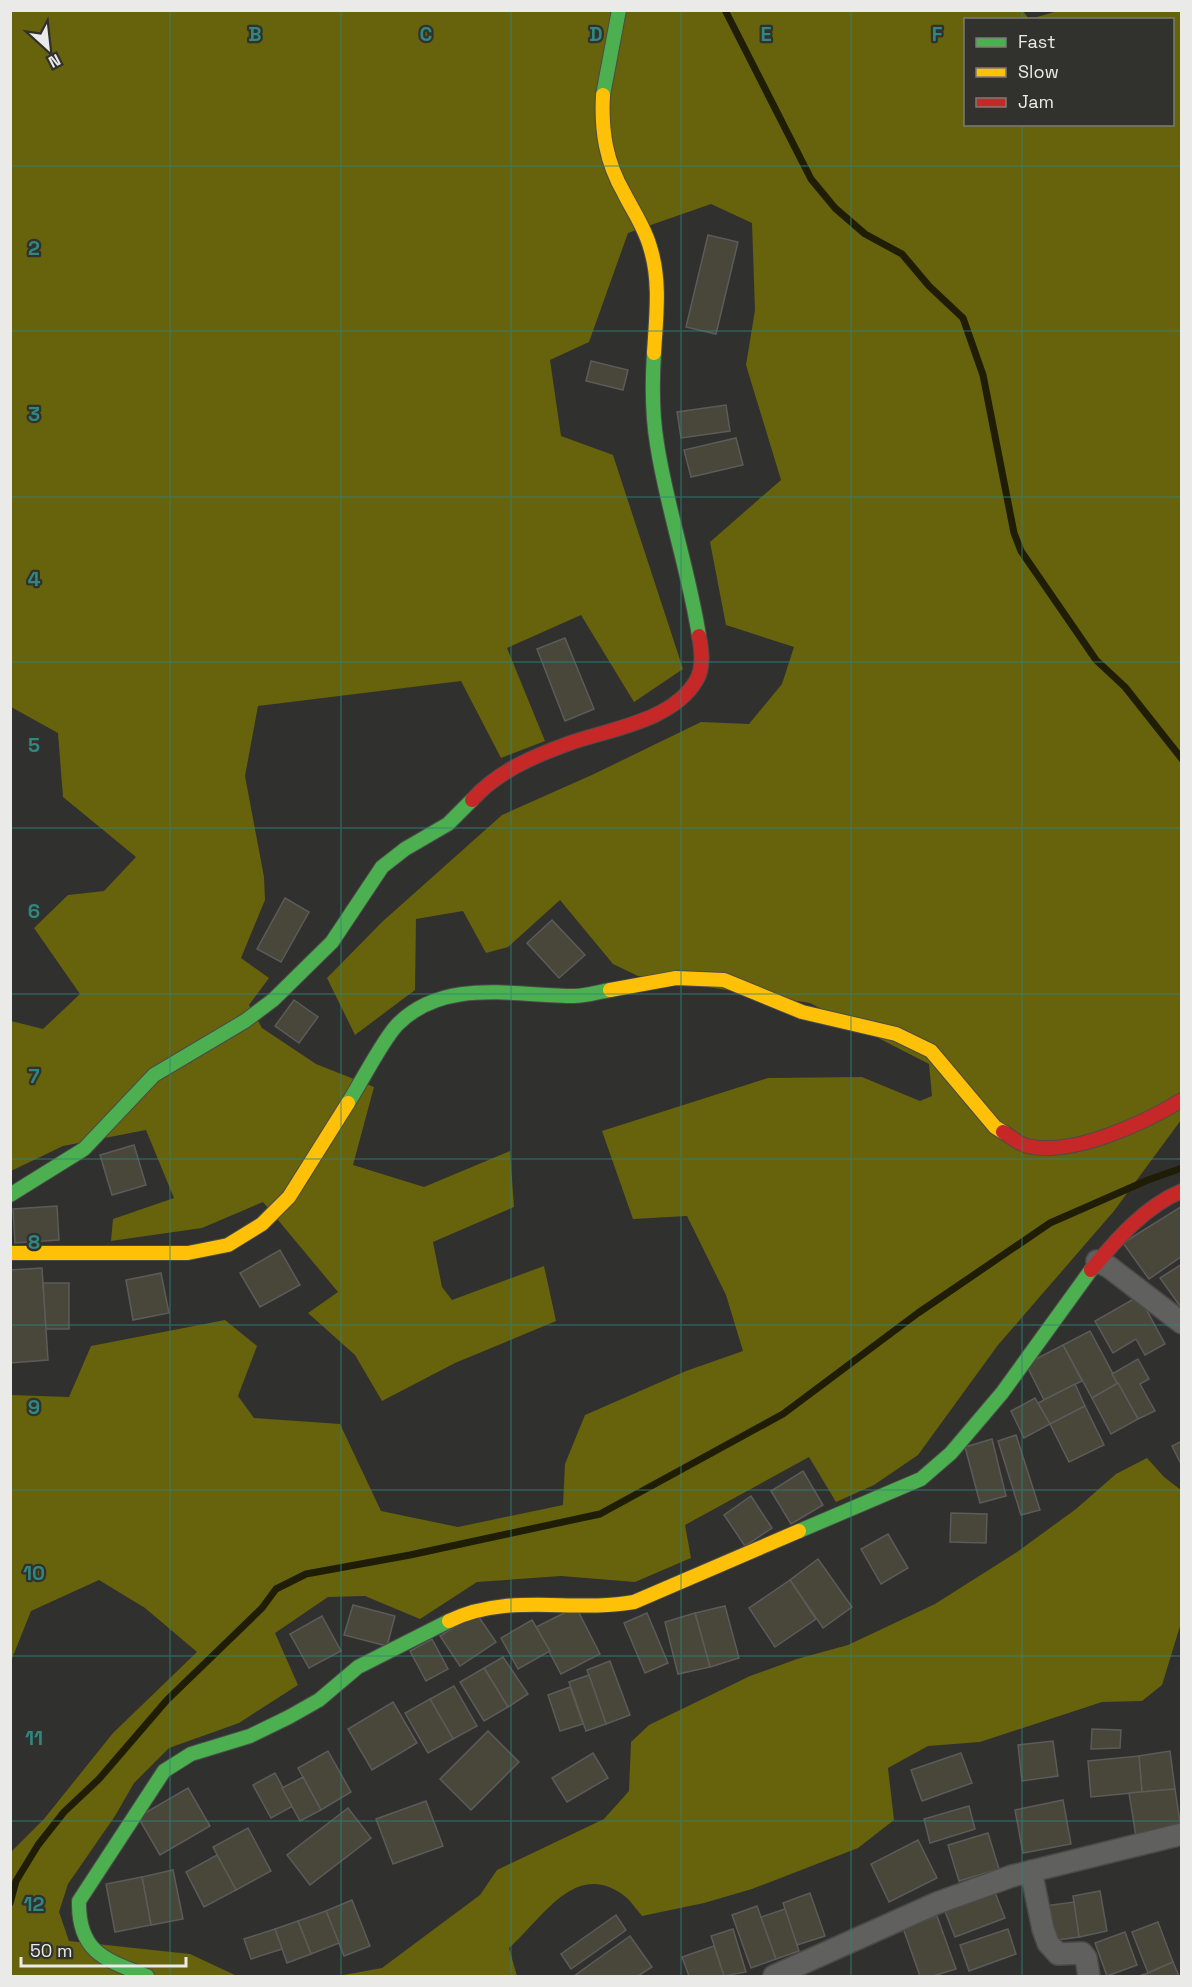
<svg xmlns="http://www.w3.org/2000/svg" width="1192" height="1987" font-family="'Space Grotesk',sans-serif">
<style>
.forest{fill:#67620c}
.lines{fill:none;stroke-linecap:round;stroke-linejoin:round}
.stream{stroke:#1f1d06;stroke-width:7}
.building{fill:#48473a;stroke:#5c5b5a;stroke-width:1.5}
.street-casing{stroke:#4b4b4a;stroke-width:24}
.fast-casing{stroke:#4b4b4a;stroke-width:16}
.slow-casing{stroke:#4b4b4a;stroke-width:16}
.jam-casing{stroke:#4b4b4a;stroke-width:16}
.street{stroke:#60605e;stroke-width:21}
.fast{stroke:#4caf50;stroke-width:14}
.slow{stroke:#ffc107;stroke-width:14}
.jam{stroke:#c62828;stroke-width:14}
.grid{fill:none;stroke:#308780;stroke-width:1.5;stroke-opacity:0.55}
.grid-label{font-size:20px;text-anchor:middle;font-weight:bold;fill:#308780;stroke:#31312e;stroke-width:4.5;stroke-linejoin:round;paint-order:stroke}
</style>
<rect width="100%" height="100%" fill="#30302f"/>
<g class="forest">
<polygon points="11,11 1023,11 1029,19 966,20 966,124 1172,124 1172,20 1030,19 1058,11 1181,11 1181,1120 1114,1211 998,1345 918,1455 874,1485 836,1502 809,1457 685,1525 691,1558 635,1582 561,1576 477,1582 420,1619 365,1596 328,1597 275,1633 298,1685 239,1723 169,1748 134,1783 115,1816 68,1884 59,1912 69,1941 190,1954 237,1976 11,1976 11,1852 44,1819 113,1733 197,1652 145,1608 99,1580 31,1611 11,1661 11,1395 69,1397 91,1346 225,1320 257,1346 238,1396 254,1418 340,1424 381,1511 458,1527 563,1505 565,1464 585,1415 686,1371 743,1351 726,1295 687,1216 633,1219 602,1131 768,1078 862,1077 920,1101 932,1096 929,1064 810,1003 638,976 613,964 560,900 508,947 486,953 463,911 416,919 415,990 355,1035 327,978 382,922 502,815 594,774 701,722 749,724 782,684 794,647 726,625 710,542 781,480 746,365 755,310 752,223 711,204 628,233 589,342 550,360 561,436 613,455 683,669 634,702 581,615 507,648 545,741 501,758 461,681 258,706 245,776 264,877 265,900 241,958 269,978 249,1005 262,1028 316,1064 374,1087 353,1165 424,1187 510,1151 514,1207 433,1242 442,1287 452,1300 544,1266 556,1321 455,1363 382,1401 355,1355 308,1313 338,1292 263,1202 202,1228 111,1241 113,1219 174,1198 146,1130 63,1146 11,1171 11,1021 43,1029 80,994 34,928 68,895 104,891 136,857 63,797 58,733 11,707"/>
<path d="M1147 1458 1164 1477 1181 1490V1623L1162 1685 1142 1701 1102 1702 980 1742 928 1746 888 1768 894 1820 858 1848 752 1889 704 1903 642 1916C637 1910 632 1903 627 1898 576 1856 542 1920 509 1948L517 1976H338L382 1968 480 1895 497 1870 604 1819 629 1791 631 1742 649 1725 750 1676 797 1659 848 1645 935 1604 1017 1552 1076 1509 1116 1474Z"/>
</g>
<g class="lines">
<g class="stream">
<polyline points="725,10 811,179 835,208 865,234 902,254 929,286 963,318 983,375 1014,533 1021,551 1096,660 1125,687 1182,759"/>
<polyline points="10,1903 16,1881 38,1845 64,1812 99,1779 167,1700 262,1608 276,1589 306,1574 410,1555 600,1514 783,1414 918,1313 1050,1223 1148,1180 1182,1168"/>
</g>
</g>
<g class="building">
<polygon points="708,235 738,242 716,334 686,327"/>
<polygon points="591,361 628,370 623,390 586,381"/>
<polygon points="726,405 730,431 681,438 677,412"/>
<polygon points="736,438 743,465 691,477 684,450"/>
<polygon points="565,638 594,709 565,721 537,649"/>
<polygon points="285,898 309,912 281,962 257,949"/>
<polygon points="552,920 585,955 559,978 527,943"/>
<polygon points="294,1000 318,1017 299,1043 275,1026"/>
<polygon points="134,1145 146,1185 112,1195 100,1155"/>
<polygon points="57,1206 59,1240 15,1243 13,1209"/>
<polygon points="1182,1206 1182,1256 1149,1279 1123,1243"/>
<polygon points="280,1250 300,1285 260,1307 240,1273"/>
<polygon points="1182,1264 1182,1309 1160,1278"/>
<polygon points="42,1268 48,1360 10,1363 10,1270"/>
<polygon points="161,1273 169,1313 133,1320 126,1280"/>
<polygon points="43,1283 69,1283 69,1329 46,1329"/>
<polygon points="1139,1296 1165,1344 1145,1355 1136,1339 1113,1353 1095,1321"/>
<polygon points="1090,1331 1118,1383 1092,1398 1063,1345"/>
<polygon points="1063,1345 1082,1381 1044,1400 1026,1364"/>
<polygon points="1138,1359 1149,1379 1140,1384 1155,1411 1138,1419 1112,1374"/>
<polygon points="1118,1383 1138,1419 1111,1434 1092,1398"/>
<polygon points="1075,1384 1085,1406 1050,1424 1038,1403"/>
<polygon points="1035,1398 1050,1424 1024,1438 1011,1411"/>
<polygon points="1085,1406 1104,1445 1069,1462 1050,1424"/>
<polygon points="1016,1435 1040,1510 1021,1515 998,1441"/>
<polygon points="992,1439 1006,1496 980,1503 965,1447"/>
<polygon points="1182,1441 1182,1466 1172,1446"/>
<polygon points="803,1471 823,1505 791,1524 771,1491"/>
<polygon points="751,1496 772,1528 745,1546 724,1515"/>
<polygon points="951,1513 987,1514 986,1543 950,1542"/>
<polygon points="888,1534 908,1568 881,1584 861,1549"/>
<polygon points="818,1559 852,1607 823,1628 790,1580"/>
<polygon points="790,1580 816,1619 775,1647 749,1608"/>
<polygon points="353,1605 395,1616 387,1646 344,1635"/>
<polygon points="725,1606 739,1658 710,1667 695,1613"/>
<polygon points="576,1607 600,1654 561,1674 536,1627"/>
<polygon points="476,1613 496,1642 460,1666 440,1636"/>
<polygon points="647,1613 668,1663 645,1673 624,1623"/>
<polygon points="695,1613 710,1667 678,1674 665,1622"/>
<polygon points="322,1616 341,1651 309,1668 290,1634"/>
<polygon points="532,1620 550,1651 518,1669 501,1638"/>
<polygon points="432,1639 448,1669 426,1681 410,1651"/>
<polygon points="503,1657 528,1694 508,1707 484,1668"/>
<polygon points="610,1661 630,1715 606,1724 587,1670"/>
<polygon points="484,1668 508,1707 484,1721 460,1682"/>
<polygon points="589,1675 606,1724 586,1731 569,1682"/>
<polygon points="454,1686 477,1726 453,1739 430,1699"/>
<polygon points="570,1687 583,1724 560,1731 548,1695"/>
<polygon points="430,1699 453,1739 428,1753 405,1713"/>
<polygon points="393,1702 417,1743 372,1770 348,1729"/>
<polygon points="1092,1729 1121,1730 1120,1748 1091,1749"/>
<polygon points="488,1731 519,1762 471,1810 440,1779"/>
<polygon points="1053,1741 1058,1776 1022,1781 1018,1745"/>
<polygon points="328,1751 351,1792 321,1810 298,1768"/>
<polygon points="1170,1751 1175,1789 1142,1792 1139,1756"/>
<polygon points="593,1753 608,1778 567,1802 552,1778"/>
<polygon points="961,1753 972,1783 922,1801 911,1770"/>
<polygon points="1139,1756 1142,1792 1091,1797 1088,1761"/>
<polygon points="275,1773 293,1806 271,1818 253,1785"/>
<polygon points="303,1777 321,1810 300,1821 282,1788"/>
<polygon points="188,1788 210,1826 160,1855 138,1817"/>
<polygon points="1175,1789 1181,1829 1136,1837 1129,1793"/>
<polygon points="1063,1800 1071,1844 1023,1853 1015,1810"/>
<polygon points="426,1801 443,1846 393,1864 376,1819"/>
<polygon points="969,1806 975,1829 930,1843 924,1819"/>
<polygon points="348,1808 371,1838 310,1885 287,1855"/>
<polygon points="248,1828 271,1871 236,1890 213,1847"/>
<polygon points="988,1833 999,1869 959,1881 948,1845"/>
<polygon points="918,1840 937,1878 889,1902 871,1864"/>
<polygon points="217,1855 236,1890 204,1907 186,1872"/>
<polygon points="173,1870 183,1919 151,1925 142,1877"/>
<polygon points="142,1877 151,1925 115,1932 106,1884"/>
<polygon points="994,1890 1005,1918 955,1937 944,1909"/>
<polygon points="1100,1891 1107,1931 1079,1937 1073,1896"/>
<polygon points="810,1893 825,1936 797,1945 783,1903"/>
<polygon points="352,1900 370,1946 344,1956 326,1911"/>
<polygon points="1074,1902 1079,1937 1050,1941 1045,1906"/>
<polygon points="757,1906 776,1959 751,1968 732,1915"/>
<polygon points="785,1909 799,1951 776,1959 761,1917"/>
<polygon points="326,1911 339,1943 311,1954 298,1921"/>
<polygon points="616,1915 626,1930 571,1969 561,1954"/>
<polygon points="937,1916 956,1969 933,1976 920,1976 903,1928"/>
<polygon points="298,1921 311,1954 287,1963 275,1929"/>
<polygon points="1158,1922 1173,1962 1148,1973 1132,1932"/>
<polygon points="275,1929 282,1949 251,1959 244,1939"/>
<polygon points="733,1929 746,1972 724,1976 711,1936"/>
<polygon points="1008,1929 1016,1954 969,1971 960,1945"/>
<polygon points="1125,1932 1137,1965 1107,1976 1095,1943"/>
<polygon points="630,1936 652,1967 638,1976 574,1976"/>
<polygon points="714,1946 724,1976 689,1976 682,1957"/>
<polygon points="1173,1962 1179,1976 1139,1976 1148,1973"/>
</g>
<g class="lines">
<defs>
<g id="street">
<polyline points="1097,1261 1109,1267 1182,1323"/>
<polyline points="1031,1871 1043,1929 1048,1943 1058,1954 1082,1953 1086,1958 1089,1976"/>
<polyline points="774,1976 937,1903 1012,1876 1182,1834"/>
</g>
<g id="fast">
<polyline points="603,95 619,10"/>
<path d="M654 353C652 384 652 414 657 444 667 509 689 571 699 636"/>
<path d="M348 1103C361 1083 382 1041 397 1025 444 977 515 996 574 996 586 996 598 992 610 990"/>
<polyline points="10,1195 84,1149 154,1075 245,1021 273,1000 332,942 382,867 405,849 448,824 472,800"/>
<polyline points="799,1531 921,1479 951,1453 1002,1393 1091,1270"/>
<path d="M147 1976C105 1960 78 1952 79 1901L164 1771 191 1754 250 1736 289 1717 319 1700 358 1667 449 1621"/>
</g>
<g id="slow">
<path d="M603 95C601 131 606 162 624 193 633 211 645 228 650 247 661 281 656 318 654 353"/>
<polyline points="610,990 676,978 724,980 802,1012 896,1034 931,1051 995,1127 1003,1132"/>
<polyline points="10,1253 188,1253 228,1245 262,1224 289,1197 348,1103"/>
<path d="M449 1621C507 1592 573 1613 634 1602L799 1531"/>
</g>
<g id="jam">
<path d="M472 800C498 771 534 756 570 743 610 729 672 721 696 681 704 668 702 651 699 636"/>
<path d="M1003 1132C1010 1136 1019 1144 1027 1146 1072 1157 1144 1123 1182 1100"/>
<path d="M1091 1270C1116 1240 1145 1206 1182 1191"/>
</g>
</defs>
<use href="#street" class="street-casing"/>
<use href="#fast" class="fast-casing"/>
<use href="#slow" class="slow-casing"/>
<use href="#jam" class="jam-casing"/>
<use href="#street" class="street"/>
<use href="#fast" class="fast"/>
<use href="#slow" class="slow"/>
<use href="#jam" class="jam"/>
</g>
<path class="grid" d="M170 10V1976M341 10V1976M511 10V1976M681 10V1976M851 10V1976M1022 10V20M1022 124V1976M10 166H1182M10 331H1182M10 497H1182M10 662H1182M10 828H1182M10 994H1182M10 1159H1182M10 1325H1182M10 1490H1182M10 1656H1182M10 1821H1182"/>
<g class="grid-label">
<text x="255" y="41">B</text>
<text x="426" y="41">C</text>
<text x="596" y="41">D</text>
<text x="766" y="41">E</text>
<text x="937" y="41">F</text>
<text x="34" y="255">2</text>
<text x="34" y="421">3</text>
<text x="34" y="586">4</text>
<text x="34" y="752">5</text>
<text x="34" y="918">6</text>
<text x="34" y="1083">7</text>
<text x="34" y="1249">8</text>
<text x="34" y="1414">9</text>
<text x="34" y="1580">10</text>
<text x="34" y="1745">11</text>
<text x="34" y="1911">12</text>
</g>
<rect width="1192" height="1987" fill="none" stroke="#eaeae8" stroke-width="24"/>
<rect x="964" y="18" width="210" height="108" fill="#31312e" stroke="#7b7b78" stroke-width="1.5"/>
<rect x="976" y="38" width="30" height="9" fill="#4caf50" stroke="#7b7b78" stroke-width="1.5"/>
<text x="1018" y="48" font-size="18" fill="#eaeae8">Fast</text>
<rect x="976" y="68" width="30" height="9" fill="#ffc107" stroke="#7b7b78" stroke-width="1.5"/>
<text x="1018" y="78" font-size="18" fill="#eaeae8">Slow</text>
<rect x="976" y="98" width="30" height="9" fill="#c62828" stroke="#7b7b78" stroke-width="1.5"/>
<text x="1018" y="108" font-size="18" fill="#eaeae8">Jam</text>
<g transform="translate(48 48) rotate(153)" stroke="#31312e" stroke-width="4.5" paint-order="stroke">
<path d="M0-4.5L10 22L0 15L-10 22Z" fill="#eaeae8"/>
<text y="-9" font-size="16" font-weight="bold" text-anchor="middle" fill="#eaeae8">N</text>
</g>
<path d="M21 1957v9h165v-9" fill="none" stroke="#eaeae8" stroke-width="3"/>
<text x="30" y="1957" font-size="18" fill="#eaeae8" stroke="#31312e" stroke-width="4.5" paint-order="stroke">50 m</text>
</svg>
